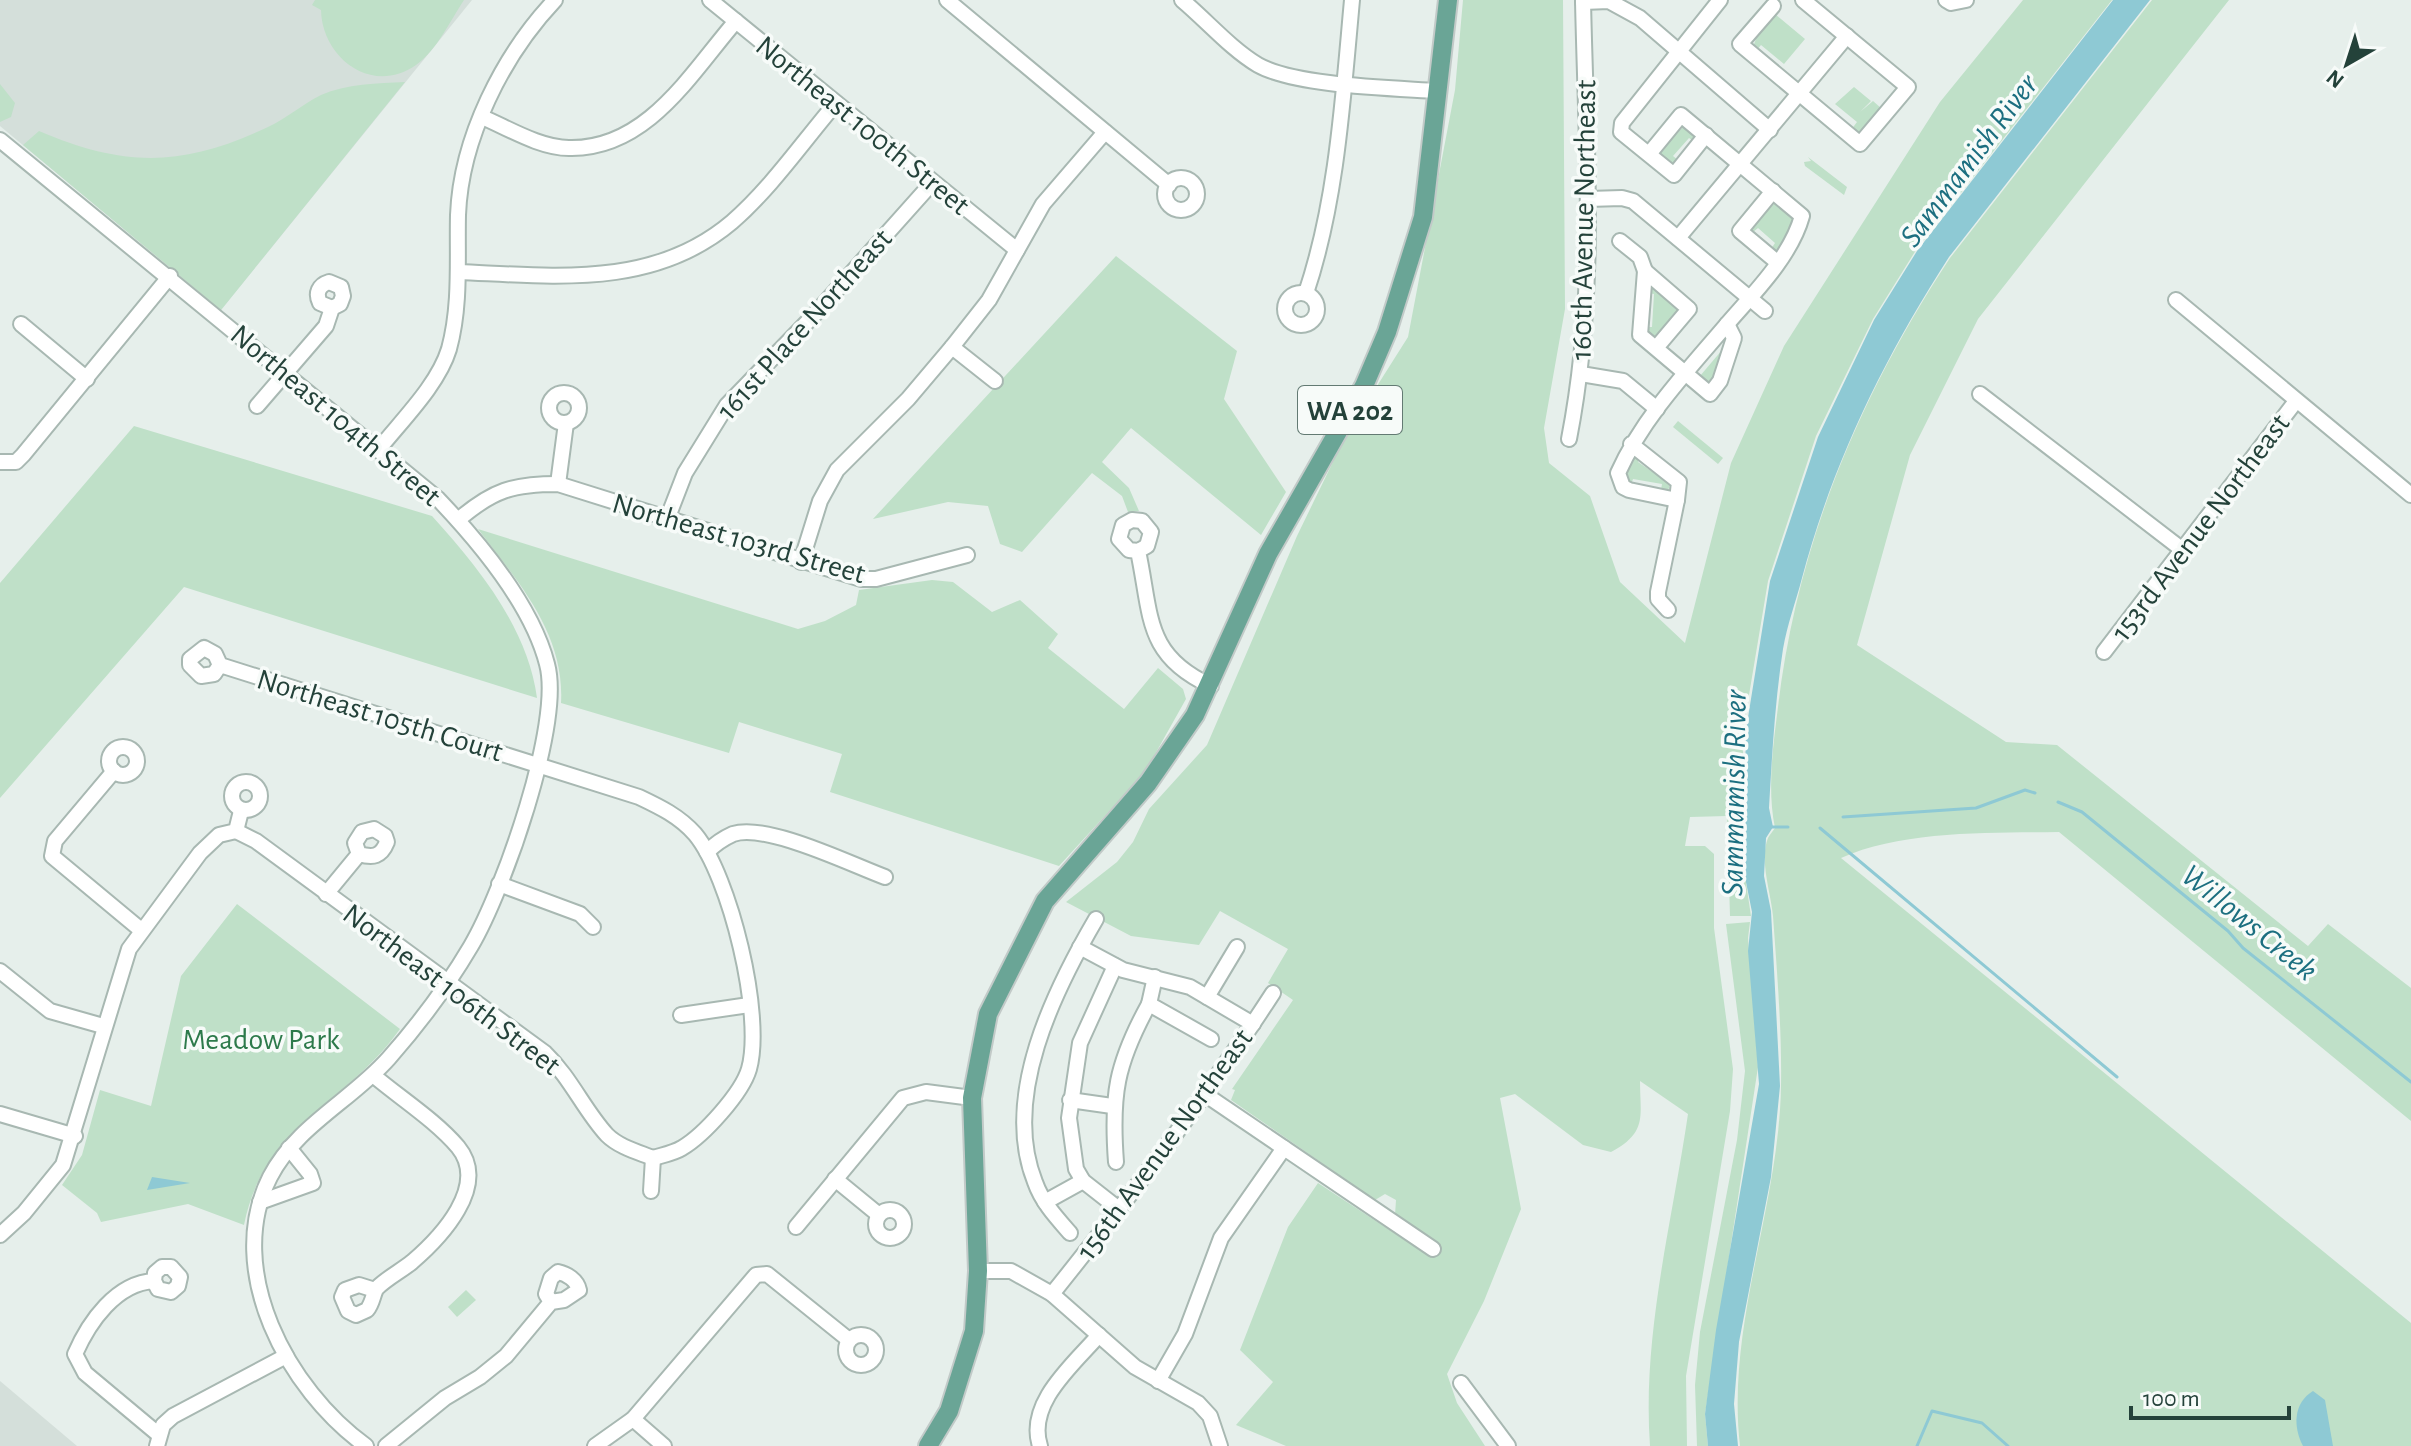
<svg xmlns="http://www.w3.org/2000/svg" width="2411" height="1446" font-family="'Alegreya Sans',sans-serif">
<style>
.built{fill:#d4dfda}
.green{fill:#bfe0c8}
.water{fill:#8ec9d4}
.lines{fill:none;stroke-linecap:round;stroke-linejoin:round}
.stream{stroke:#8ec9d4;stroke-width:3}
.minor-casing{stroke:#a8b8b2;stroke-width:18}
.major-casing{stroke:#c2cac8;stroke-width:22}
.minor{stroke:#fff;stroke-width:14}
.major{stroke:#6aa596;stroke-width:18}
.labels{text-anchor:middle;stroke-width:7;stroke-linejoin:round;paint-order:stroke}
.shield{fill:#f7fbf9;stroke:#637a73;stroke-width:2}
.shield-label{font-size:28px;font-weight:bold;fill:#24423a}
.street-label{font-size:30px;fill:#24423a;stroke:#f7fbf9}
.park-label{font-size:30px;fill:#2d7a4b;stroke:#f7fbf9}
.water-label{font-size:32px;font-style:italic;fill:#1c6f80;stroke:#f7fbf9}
</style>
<rect width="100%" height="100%" fill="#e6efeb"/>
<g class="built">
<polygon points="0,0 472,0 221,310 0,126"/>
<polygon points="0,1381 77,1446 0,1446"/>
</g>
<g class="green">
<path d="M315 0H464C450 21 437 50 416 65 372 96 322 58 321 10L312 5Z"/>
<path d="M1463 0H1563L1565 309 1544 428 1549 463 1590 496 1620 582 1685 643 1731 463 1784 346 1940 102 2023 0H2112L1916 250 1873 319 1816 436 1768 581 1743 731V863L1751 916H1730L1727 816 1690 817 1685 846H1705L1714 854V928L1733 1069 1730 1111 1686 1376 1687 1446H1650C1642 1335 1672 1223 1688 1114L1640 1081C1640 1116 1648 1132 1611 1152L1583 1145 1515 1094 1500 1098 1521 1209 1484 1301 1447 1374 1457 1403 1485 1446H1286L1236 1425 1273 1382 1240 1350 1288 1227 1318 1183 1423 1252 1434 1245 1395 1215 1396 1200 1385 1194 1375 1200 1231 1100 1235 1090 1232 1089 1293 1000 1268 983 1288 949 1220 911 1199 945 1131 936 1066 902 1117 862 1133 842 1149 809 1207 745 1297 536 1346 435 1408 337 1455 90Z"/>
<path d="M2152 0H2229L1978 319 1910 455 1857 645 2006 742 2057 745 2308 946 2328 924 2411 988V1121L2059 832C1991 833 1903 830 1841 858L2411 1323V1446H1740C1726 1324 1779 1208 1781 1086 1782 1030 1777 972 1773 916 1771 893 1759 860 1768 838 1770 834 1773 831 1775 828 1767 790 1773 746 1778 707 1797 544 1860 395 1950 258Z"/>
<polygon points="1775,14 1805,39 1784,64 1761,45 1756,51 1753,47 1757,36"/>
<path d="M405 82 221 310 23 145 39 131C126 168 183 167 268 127 287 118 303 104 321 95 346 84 378 83 405 82Z"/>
<polygon points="0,84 15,103 11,117 0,122"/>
<polygon points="1854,87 1871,101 1860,112 1873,101 1882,109 1859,133 1851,130 1857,122 1835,104"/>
<polygon points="1684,126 1697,136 1695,142 1689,138 1673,156 1679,161 1671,166 1658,154"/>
<polygon points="1808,157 1847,187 1844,195 1805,166 1804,162 1811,161"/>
<polygon points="1776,202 1796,220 1778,254 1771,249 1775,243 1758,228 1752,233 1748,230"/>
<polygon points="1116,256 1237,351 1224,399 1286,492 1261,535 1131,428 1102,462 1129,488 1139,511 1128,512 1122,496 1092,473 1022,552 1000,544 988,506 948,502 873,519"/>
<polygon points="1654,287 1681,309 1653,338 1647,335 1645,327 1652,327 1654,294 1647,293"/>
<polygon points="1728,343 1718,376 1706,384 1700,376"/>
<polygon points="1678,421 1723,458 1718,464 1673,427"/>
<path d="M134 426 432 516C478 567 528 628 537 698L184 587 0 798V583Z"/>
<polygon points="1634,453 1642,456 1638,462 1670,484 1668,491 1661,490 1662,484 1633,479 1631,485 1623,476"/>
<path d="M478 529 798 629 825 621 856 605 859 590 932 580 953 582 992 612 1020 600 1058 634 1048 648 1124 709 1158 668 1183 689 1186 699 1145 772 1059 866 830 792 842 754 739 722 729 753 561 703C565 633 518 582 478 529Z"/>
<path d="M237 904 400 1029C346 1105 264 1124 244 1225L188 1204 101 1222 97 1213 62 1185 82 1155 100 1090 151 1106 181 976Z"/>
<polygon points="1750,922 1748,938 1758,1067 1705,1414 1708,1446 1697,1446 1695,1385 1700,1332 1737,1140 1745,1071 1726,924"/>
<polygon points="466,1290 476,1300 457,1317 448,1307"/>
</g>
<g class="water">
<path d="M2113 0H2150L1949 257C1884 358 1833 462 1802 578 1796 601 1787 625 1783 649 1775 701 1772 755 1769 808L1773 827 1766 838 1764 876 1771 911 1780 1086 1771 1177 1739 1342 1734 1404 1738 1446H1708L1705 1414 1716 1330 1759 1084 1748 951 1752 912 1743 867 1746 730 1770 581 1818 437 1874 320 1917 251Z"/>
<polygon points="152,1177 190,1183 147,1190"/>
<path d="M2313 1391 2325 1400 2333 1446H2303C2293 1427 2293 1403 2313 1391Z"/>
</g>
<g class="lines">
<g class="stream">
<polyline points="2058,802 2082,812 2228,931 2243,948 2411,1082"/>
<polyline points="1843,817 1976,808 2025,790 2035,793"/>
<polyline points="1772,827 1788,827"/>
<polyline points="1820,828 2117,1077"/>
<polyline points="1917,1446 1932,1411 1982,1423 2008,1446"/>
</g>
<defs>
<g id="minor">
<polyline points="710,0 1017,250"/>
<polyline points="947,0 1169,185"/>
<path d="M1182 0C1206 20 1231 49 1258 65 1295 86 1393 88 1437 91"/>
<polyline points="1946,0 1951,3 1966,0"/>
<polyline points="1583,2 1609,1 1640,18 1770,130"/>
<polyline points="1773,6 1740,44 1860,144 1908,87 1803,0"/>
<path d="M482 117C508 128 540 148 569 148 647 150 691 73 736 21"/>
<polyline points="1706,135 1674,175 1621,132 1622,123 1720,0"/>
<path d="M0 140 438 499C479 542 532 606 547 664 563 723 503 892 471 946 448 985 419 1024 389 1058 352 1100 296 1126 270 1177 223 1270 288 1390 366 1446"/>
<circle cx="1181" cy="194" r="16"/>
<polyline points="1773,191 1740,231 1777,262"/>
<polyline points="1588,199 1622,198 1633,201 1765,311"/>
<polyline points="1678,238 1847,36"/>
<polyline points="1620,241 1640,257 1645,271"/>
<path d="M459 272C554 276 653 289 732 222 771 188 802 143 836 103"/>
<path d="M1306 293C1337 201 1343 97 1352 0"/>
<circle cx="1301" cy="309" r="16"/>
<polyline points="2176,300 2411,495"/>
<polyline points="21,324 87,379"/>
<polyline points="952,347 995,381"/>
<polyline points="1656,348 1689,309 1645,271 1640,335 1710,394 1720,381 1734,338 1727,324"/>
<polyline points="1581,374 1623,381 1657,409"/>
<circle cx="564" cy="408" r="15"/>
<polyline points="1980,394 2184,551"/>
<path d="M257 406 326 326 332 308 320 303C315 293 319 285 329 282L341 287 343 296 340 304 332 308"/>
<path d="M1569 439C1598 290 1586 150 1583 0"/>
<path d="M1631 444 1679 482 1677 500 1629 490 1623 487 1618 473C1643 417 1689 369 1728 323 1755 292 1791 256 1802 216L1681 115 1649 154"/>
<path d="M379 449C402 420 438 385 449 349 461 305 457 259 458 215 461 138 503 55 555 0"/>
<polyline points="0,462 16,462 23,455 170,276"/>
<polyline points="558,484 566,423"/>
<polyline points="668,517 685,473 727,405 815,314 932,183"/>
<path d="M458 520C493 490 513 484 558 484L861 579H876L967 555"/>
<path d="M1138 551 1129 550 1119 539 1123 525 1132 520 1142 521 1151 532 1147 546 1138 551C1152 616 1144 655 1211 686"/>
<polyline points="801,562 820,501 837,470 908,399 952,347 989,300 1043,204 1105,132"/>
<polyline points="1668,610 1658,599 1658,592 1677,500"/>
<polyline points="2104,652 2296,401"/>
<path d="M220 665 214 674 201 676 190 665V659L204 648 215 654 220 665 639 797C660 807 679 816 695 834 730 876 764 1016 749 1069 742 1093 704 1135 682 1148 674 1153 663 1155 653 1158"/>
<circle cx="123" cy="761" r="14"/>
<polyline points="114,771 55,841 52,856 141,930"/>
<circle cx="246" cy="796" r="14"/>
<path d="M236 831 256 841 545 1053C571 1078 584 1110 607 1135 619 1147 638 1152 653 1158"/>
<path d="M707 852C714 845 724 838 733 834 767 823 850 864 885 877"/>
<polyline points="499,884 580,914 593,927"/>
<path d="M326 894 359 854C373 858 381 857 387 842L385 836 374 829 362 832 355 843 359 854"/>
<polyline points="1080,947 1123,970 1190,987 1253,1024"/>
<polyline points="1115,966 1080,1043 1069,1118 1076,1169 1083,1181 1120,1210"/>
<polyline points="0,971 50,1011 103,1026"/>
<polyline points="1155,977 1149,1004 1211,1039"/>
<polyline points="1207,997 1237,947"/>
<polyline points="681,1015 749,1005"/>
<path d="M373 1075C400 1098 435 1120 458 1147 490 1186 440 1238 412 1262 401 1271 387 1278 377 1288 373 1293 373 1303 367 1310L356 1315 348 1311 342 1297 345 1290 359 1285 375 1290"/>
<polyline points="1206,1095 1433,1249"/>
<polyline points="1070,1100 1112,1106"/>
<polyline points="0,1114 75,1136"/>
<path d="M1116 1162C1111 1095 1116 1064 1149 1004"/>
<polyline points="835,1179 879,1215"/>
<polyline points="651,1191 653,1158"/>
<polyline points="260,1202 313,1183 310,1174 289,1148"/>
<polyline points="1045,1202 1083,1181"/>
<circle cx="890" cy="1224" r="14"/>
<polyline points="796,1227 903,1098 926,1092 972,1098"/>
<path d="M1070 1233C1056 1217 1042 1202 1035 1182 1001 1097 1054 991 1096 919"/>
<polyline points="0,1235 24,1213 63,1165 129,949 200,853 219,835 236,831 241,811"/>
<polyline points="978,1271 1011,1271 1052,1294 1135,1367 1198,1403 1210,1416 1220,1446"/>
<path d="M154 1281 155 1273 162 1267H171L180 1277 178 1286 171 1292 158 1289 154 1281C116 1283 89 1322 75 1354L85 1373 158 1434"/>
<path d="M1052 1294C1131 1196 1205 1098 1273 993"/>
<circle cx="861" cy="1350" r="15"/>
<polyline points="1158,1381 1185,1334 1221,1238 1284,1148"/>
<polyline points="1461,1383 1508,1446"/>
<polyline points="633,1419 664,1446"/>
<polyline points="157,1446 163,1425 173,1416 286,1356"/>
<path d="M386 1446 445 1398 480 1377 506 1356 551 1302 564 1300 579 1290C577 1280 567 1274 558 1272L551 1278 546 1294 551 1302"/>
<polyline points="595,1446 633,1419 756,1275 767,1274 849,1340"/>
<path d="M1040 1446C1026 1403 1074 1364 1099 1335"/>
</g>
<polyline id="major" points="928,1446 949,1411 974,1331 978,1271 972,1098 988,1014 1045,901 1148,783 1195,715 1268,554 1364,386 1387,332 1423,217 1448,0"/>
</defs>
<use href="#minor" class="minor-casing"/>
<use href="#major" class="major-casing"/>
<use href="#minor" class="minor"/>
<use href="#major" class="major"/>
</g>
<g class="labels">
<rect class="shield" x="1298" y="386" width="104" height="48" rx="6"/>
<g class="shield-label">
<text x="1350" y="420">WA 202</text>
</g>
<g class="street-label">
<text transform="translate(863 125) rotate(39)" y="10">Northeast 100th Street</text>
<text transform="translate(1583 220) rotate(-89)" y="10">160th Avenue Northeast</text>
<text transform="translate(804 324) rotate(-48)" y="10">161st Place Northeast</text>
<text transform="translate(336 415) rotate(40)" y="10">Northeast 104th Street</text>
<text transform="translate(2200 527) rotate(-53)" y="10">153rd Avenue Northeast</text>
<text transform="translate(739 538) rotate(16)" y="10">Northeast 103rd Street</text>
<text transform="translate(380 715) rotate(17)" y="10">Northeast 105th Court</text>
<text transform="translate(452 989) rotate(37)" y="10">Northeast 106th Street</text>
<text transform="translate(1164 1144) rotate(-54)" y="10">156th Avenue Northeast</text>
</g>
<g class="park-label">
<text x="261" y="1049">Meadow Park</text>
</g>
<g class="water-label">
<text transform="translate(1968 160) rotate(-53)" y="11">Sammamish River</text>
<text transform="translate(1733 793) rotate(-89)" y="11">Sammamish River</text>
<text transform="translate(2250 922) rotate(39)" y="11">Willows Creek</text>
</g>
</g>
<g transform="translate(2347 64) rotate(219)" stroke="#f7fbf9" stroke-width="6" paint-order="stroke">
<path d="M0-6L14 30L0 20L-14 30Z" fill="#24423a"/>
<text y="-12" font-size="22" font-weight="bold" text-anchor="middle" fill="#24423a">N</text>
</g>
<path d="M2131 1406v12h158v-12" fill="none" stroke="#24423a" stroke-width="4"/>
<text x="2143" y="1406" font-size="24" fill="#24423a" stroke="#f7fbf9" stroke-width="6" paint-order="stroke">100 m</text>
</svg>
